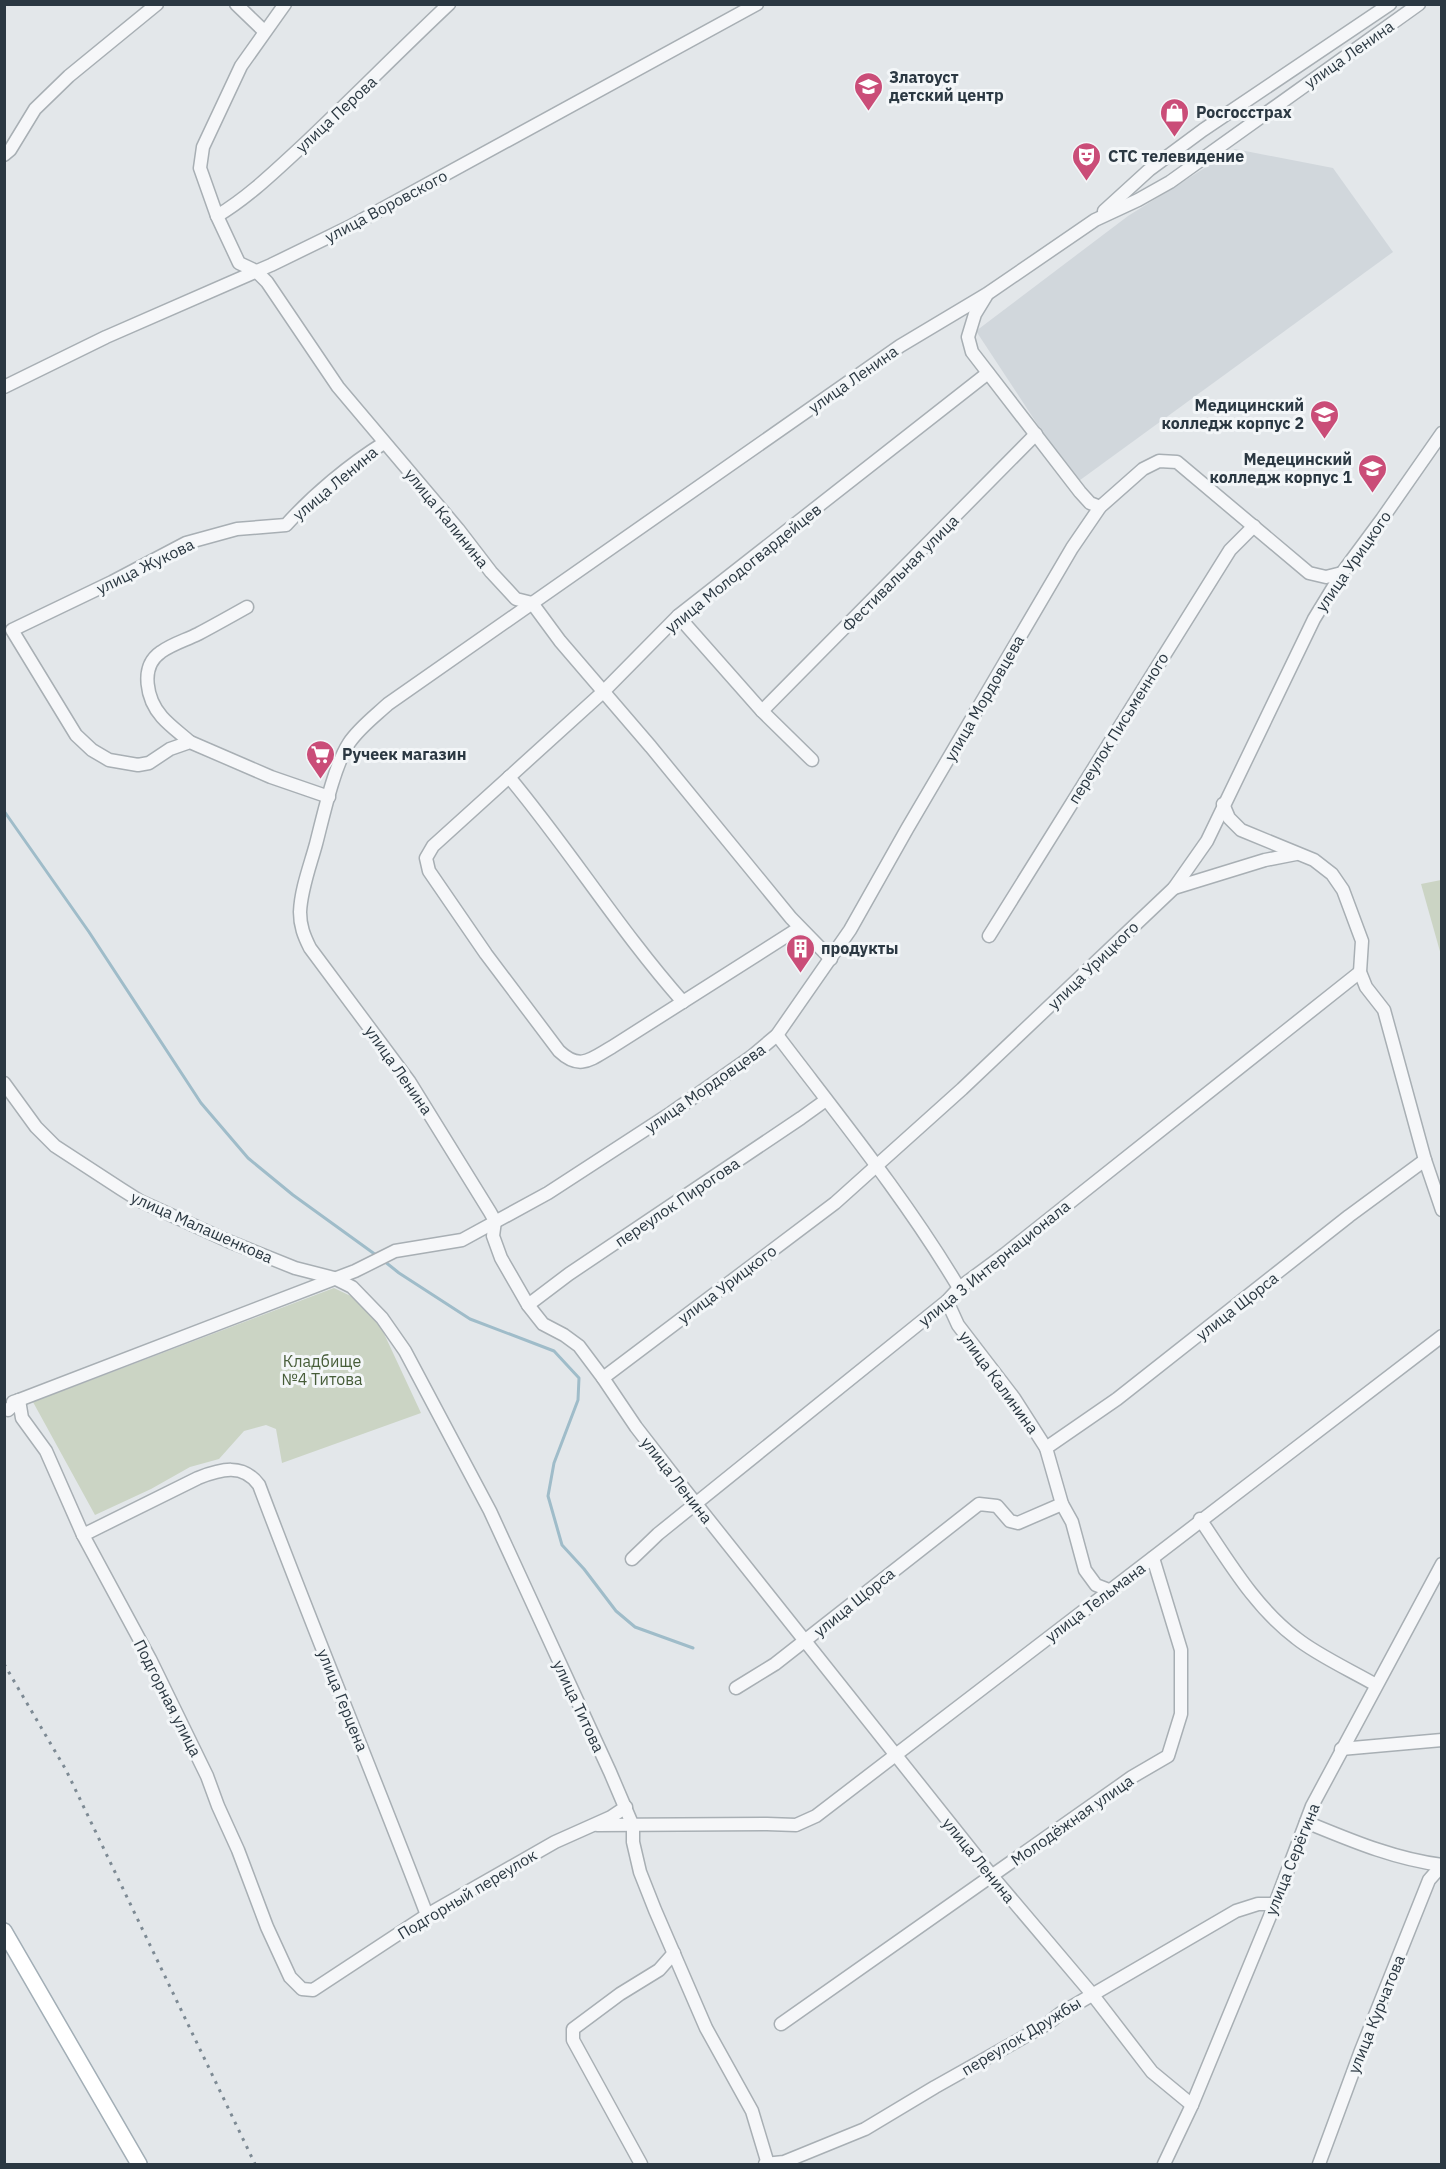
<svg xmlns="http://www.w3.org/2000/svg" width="1446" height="2169" font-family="'IBM Plex Sans',sans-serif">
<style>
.built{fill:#d1d7dc}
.green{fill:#cbd4c4}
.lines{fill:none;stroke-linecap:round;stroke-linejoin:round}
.stream{stroke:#9fbcc9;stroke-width:3}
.minor-casing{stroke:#a8afb4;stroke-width:15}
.major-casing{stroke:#a2aeb6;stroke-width:18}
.minor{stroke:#f6f7f9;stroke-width:12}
.major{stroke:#fff;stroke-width:15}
.rail{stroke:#7d8a94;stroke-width:3;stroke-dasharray:3 6;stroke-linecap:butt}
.labels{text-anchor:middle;stroke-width:6;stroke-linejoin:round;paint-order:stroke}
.street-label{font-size:16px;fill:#2b3842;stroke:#f3f6f8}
.poi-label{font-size:16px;font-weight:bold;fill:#2b3842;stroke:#f3f6f8;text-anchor:start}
.park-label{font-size:16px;fill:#475d39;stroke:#f3f6f8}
</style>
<rect width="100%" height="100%" fill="#e3e7ea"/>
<polygon class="built" points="1235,149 1333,168 1393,252 1076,483 976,331 1128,216"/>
<g class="green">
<polygon points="1441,880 1442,880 1441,955 1421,884"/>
<polygon points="334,1288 357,1299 380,1325 421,1413 282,1463 276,1429 266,1425 244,1431 219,1459 190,1467 151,1489 95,1515 33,1402"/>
</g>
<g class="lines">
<g class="stream">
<polyline points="4,811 89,932 201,1103 248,1158 293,1195 376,1255"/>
<polyline points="384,1261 399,1273 470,1319 554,1351 579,1378 578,1400 554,1463 548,1496 562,1545 584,1569 616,1611 635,1627 693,1648"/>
</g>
<defs>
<g id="minor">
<polyline points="236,4 264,31"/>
<polyline points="285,4 241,66 203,147 200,168 217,216 239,263 256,271 267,282 338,387 458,529 491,572 516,599 532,603 560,641 651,747 791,918 831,959"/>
<polyline points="4,155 10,150 35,109 69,76 157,4"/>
<polyline points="1104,211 1149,170 1203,130 1390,4"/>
<path d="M217 216C247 198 272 174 298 150 349 102 398 52 449 4"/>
<polyline points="986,296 975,314 968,337 972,352 1080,492 1090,503 1100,507"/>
<polyline points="4,387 106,337 271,265 349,227 757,4"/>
<polyline points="678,616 762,711 812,760"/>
<polyline points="762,711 1036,434"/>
<path d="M190 742C181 734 170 726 162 717 147 700 139 667 161 652 172 644 186 640 198 634 215 625 231 616 247 607"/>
<path d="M509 777C570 850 620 931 683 1002"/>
<path d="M329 797 271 777 190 742 170 749 149 763 138 765 109 760 92 750 76 735 12 630 112 582 186 543 237 529 286 525C313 495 350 464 384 443"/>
<polyline points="1223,804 1229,818 1241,830 1314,860 1332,874 1343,890 1362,941 1360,972 1366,987 1384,1010 1425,1160 1442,1210"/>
<polyline points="1174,888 1265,860 1296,854"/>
<path d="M799 928 612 1047C591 1059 580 1071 559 1051L486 954 429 871 426 858 433 846 603 692 678 616 988 373"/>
<polyline points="989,936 1230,550 1254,526"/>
<path d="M777 1035C840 1118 906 1199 959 1288"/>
<polyline points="4,1083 36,1127 55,1146 121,1189 140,1201 228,1241 295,1268 334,1278 352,1287 382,1318 405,1351 490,1511 610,1772 633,1826 633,1842 640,1872 655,1910 706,2028 752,2111 768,2164"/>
<polyline points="947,1301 958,1325 1014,1398 1046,1448 1062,1504 1072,1522 1085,1570 1096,1585 1109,1590"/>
<polyline points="528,1305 569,1274 801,1118 826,1100"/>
<polyline points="603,1378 835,1203 962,1089 1174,888 1207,841 1314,619 1342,573 1382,519 1442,433"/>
<polyline points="13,1402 19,1400 22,1418 46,1451 83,1535 150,1659 207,1776 218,1806 238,1850 267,1927 290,1977 302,1989 313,1990 427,1915 555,1842 611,1817 626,1807"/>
<polyline points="8,1410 19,1400 355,1271 395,1251 462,1240 548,1193 671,1113 751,1057 777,1035 850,930 907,829 1072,548 1100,507 1143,469 1159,461 1177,462 1309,573 1326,577 1342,573"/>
<polyline points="1046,1448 1117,1399 1349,1216 1425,1160"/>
<path d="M1200 1519C1229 1562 1255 1607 1296 1638 1317 1655 1352 1671 1376 1685"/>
<path d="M83 1535 198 1478C221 1469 243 1463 259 1485 313 1629 372 1771 427 1915"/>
<polyline points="632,1559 658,1534 947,1301 959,1288 1005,1254 1360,972"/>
<polyline points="736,1688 775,1664 979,1504 997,1506 1010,1521 1018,1523 1062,1504"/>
<polyline points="1341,1749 1442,1740"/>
<path d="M1306 1822C1350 1840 1394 1859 1442 1865"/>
<polyline points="597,1825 767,1824 796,1825 816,1816 1442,1336"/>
<polyline points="781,2024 1132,1777 1168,1756 1181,1714 1181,1650 1153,1558"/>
<path d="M1192 2105 1152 2072 1092 1994 992 1876 681 1485 636 1427 603 1378 579 1346 564 1335 543 1324 528 1305 501 1258 493 1236 495 1221 490 1212 409 1081 310 948C304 936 300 926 300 912 301 889 310 866 316 844 323 817 334 766 349 743 359 728 375 716 388 704L900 346 987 294 1095 220 1138 200 1170 182 1419 4"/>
<polyline points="641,2164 573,2040 573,2029 620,1994 659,1970 674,1953"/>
<polyline points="765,2164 784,2162 865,2129 935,2087 1047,2024 1061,2013 1236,1911 1258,1904 1275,1904"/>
<polyline points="1164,2164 1192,2105 1275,1904 1312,1806 1442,1564"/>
<polyline points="1319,2164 1360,2053 1429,1880 1436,1872 1442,1869"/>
</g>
<polyline id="major" points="4,1931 139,2164"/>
</defs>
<use href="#minor" class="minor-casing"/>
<use href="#major" class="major-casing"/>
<use href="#minor" class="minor"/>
<use href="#major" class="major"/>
<polyline class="rail" points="4,1664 66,1770 255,2164"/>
</g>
<defs>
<symbol id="school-pin" viewBox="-11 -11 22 30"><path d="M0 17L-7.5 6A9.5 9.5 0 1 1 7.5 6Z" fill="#ca4d78" stroke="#f3f6f8"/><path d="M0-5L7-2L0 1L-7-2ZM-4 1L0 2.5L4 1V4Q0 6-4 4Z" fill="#fff"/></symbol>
<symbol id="shop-pin" viewBox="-11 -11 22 30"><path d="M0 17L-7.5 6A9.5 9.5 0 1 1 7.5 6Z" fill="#ca4d78" stroke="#f3f6f8"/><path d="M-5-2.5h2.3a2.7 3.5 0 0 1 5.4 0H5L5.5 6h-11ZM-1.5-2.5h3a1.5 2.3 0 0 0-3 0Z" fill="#fff"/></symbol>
<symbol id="theatre-pin" viewBox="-11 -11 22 30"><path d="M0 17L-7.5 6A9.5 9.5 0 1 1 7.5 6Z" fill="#ca4d78" stroke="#f3f6f8"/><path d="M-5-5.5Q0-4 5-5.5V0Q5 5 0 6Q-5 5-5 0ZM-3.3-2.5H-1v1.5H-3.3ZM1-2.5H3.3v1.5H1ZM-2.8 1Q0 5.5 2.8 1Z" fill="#fff"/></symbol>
<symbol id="university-pin" viewBox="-11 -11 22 30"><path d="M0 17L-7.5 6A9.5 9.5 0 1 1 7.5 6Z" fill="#ca4d78" stroke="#f3f6f8"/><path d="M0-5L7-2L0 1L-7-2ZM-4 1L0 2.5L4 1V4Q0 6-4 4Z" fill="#fff"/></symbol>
<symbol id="supermarket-pin" viewBox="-11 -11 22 30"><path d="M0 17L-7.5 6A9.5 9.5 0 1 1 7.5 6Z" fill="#ca4d78" stroke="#f3f6f8"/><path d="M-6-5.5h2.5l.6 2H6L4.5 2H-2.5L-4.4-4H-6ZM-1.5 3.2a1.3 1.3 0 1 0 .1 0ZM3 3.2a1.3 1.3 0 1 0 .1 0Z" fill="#fff"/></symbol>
<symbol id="building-pin" viewBox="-11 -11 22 30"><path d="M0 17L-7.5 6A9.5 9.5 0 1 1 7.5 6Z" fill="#ca4d78" stroke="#f3f6f8"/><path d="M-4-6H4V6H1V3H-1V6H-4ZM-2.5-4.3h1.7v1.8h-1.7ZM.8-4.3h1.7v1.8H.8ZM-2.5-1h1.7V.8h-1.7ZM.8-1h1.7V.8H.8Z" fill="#fff"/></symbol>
</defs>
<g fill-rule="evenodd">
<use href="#school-pin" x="852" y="70" width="33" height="45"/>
<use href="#shop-pin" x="1158" y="96" width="33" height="45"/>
<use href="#theatre-pin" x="1070" y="140" width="33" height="45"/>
<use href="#university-pin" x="1308" y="398" width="33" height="45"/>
<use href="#university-pin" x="1356" y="452" width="33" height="45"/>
<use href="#supermarket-pin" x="304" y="738" width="33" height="45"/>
<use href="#building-pin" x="784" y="932" width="33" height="45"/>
</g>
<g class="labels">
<g class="street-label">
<text transform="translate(1349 54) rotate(-35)" y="6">улица Ленина</text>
<text transform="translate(336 114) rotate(-43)" y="6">улица Перова</text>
<text transform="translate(386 206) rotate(-28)" y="6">улица Воровского</text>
<text transform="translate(853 379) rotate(-35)" y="6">улица Ленина</text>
<text transform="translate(335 483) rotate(-40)" y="6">улица Ленина</text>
<text transform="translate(447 518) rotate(51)" y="6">улица Калинина</text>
<text transform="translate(1353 561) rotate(-55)" y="6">улица Урицкого</text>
<text transform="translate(145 566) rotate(-26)" y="6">улица Жукова</text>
<text transform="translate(743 568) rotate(-39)" y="6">улица Молодогвардейцев</text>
<text transform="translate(900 573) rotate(-45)" y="6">Фестивальная улица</text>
<text transform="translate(984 698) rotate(-60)" y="6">улица Мордовцева</text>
<text transform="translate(1118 728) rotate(-58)" y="6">переулок Письменного</text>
<text transform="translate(1093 965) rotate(-44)" y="6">улица Урицкого</text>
<text transform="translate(399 1070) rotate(55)" y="6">улица Ленина</text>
<text transform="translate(705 1088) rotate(-35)" y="6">улица Мордовцева</text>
<text transform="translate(677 1202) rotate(-34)" y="6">переулок Пирогова</text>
<text transform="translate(202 1227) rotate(24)" y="6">улица Малашенкова</text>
<text transform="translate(994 1263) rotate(-39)" y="6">улица 3 Интернационала</text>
<text transform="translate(727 1284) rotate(-37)" y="6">улица Урицкого</text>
<text transform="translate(1237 1306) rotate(-38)" y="6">улица Щорса</text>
<text transform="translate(999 1382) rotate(54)" y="6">улица Калинина</text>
<text transform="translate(677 1480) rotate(52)" y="6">улица Ленина</text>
<text transform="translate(854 1602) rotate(-39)" y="6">улица Щорса</text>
<text transform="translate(1095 1602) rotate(-37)" y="6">улица Тельмана</text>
<text transform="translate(168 1698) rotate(63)" y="6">Подгорная улица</text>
<text transform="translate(343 1700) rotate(68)" y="6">улица Герцена</text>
<text transform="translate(579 1706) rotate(65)" y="6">улица Титова</text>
<text transform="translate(1072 1820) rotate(-35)" y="6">Молодёжная улица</text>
<text transform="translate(1292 1859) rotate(-68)" y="6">улица Серёгина</text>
<text transform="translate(979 1860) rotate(51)" y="6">улица Ленина</text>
<text transform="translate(467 1894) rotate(-31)" y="6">Подгорный переулок</text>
<text transform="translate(1376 2014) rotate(-68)" y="6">улица Курчатова</text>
<text transform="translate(1021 2036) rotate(-31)" y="6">переулок Дружбы</text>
</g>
<g class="poi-label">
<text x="889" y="83">Златоуст<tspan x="889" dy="18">детский центр</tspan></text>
<text x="1196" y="118">Росгосстрах</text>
<text x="1108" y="162">СТС телевидение</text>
<text x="1304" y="411" text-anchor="end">Медицинский<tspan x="1304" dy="18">колледж корпус 2</tspan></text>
<text x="1352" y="465" text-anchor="end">Медецинский<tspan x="1352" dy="18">колледж корпус 1</tspan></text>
<text x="342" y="760">Ручеек магазин</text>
<text x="821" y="954">продукты</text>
</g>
<g class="park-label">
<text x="322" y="1367">Кладбище<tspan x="322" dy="18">№4 Титова</tspan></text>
</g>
</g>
<rect width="1446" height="2169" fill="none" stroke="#2b3842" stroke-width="12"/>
</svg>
